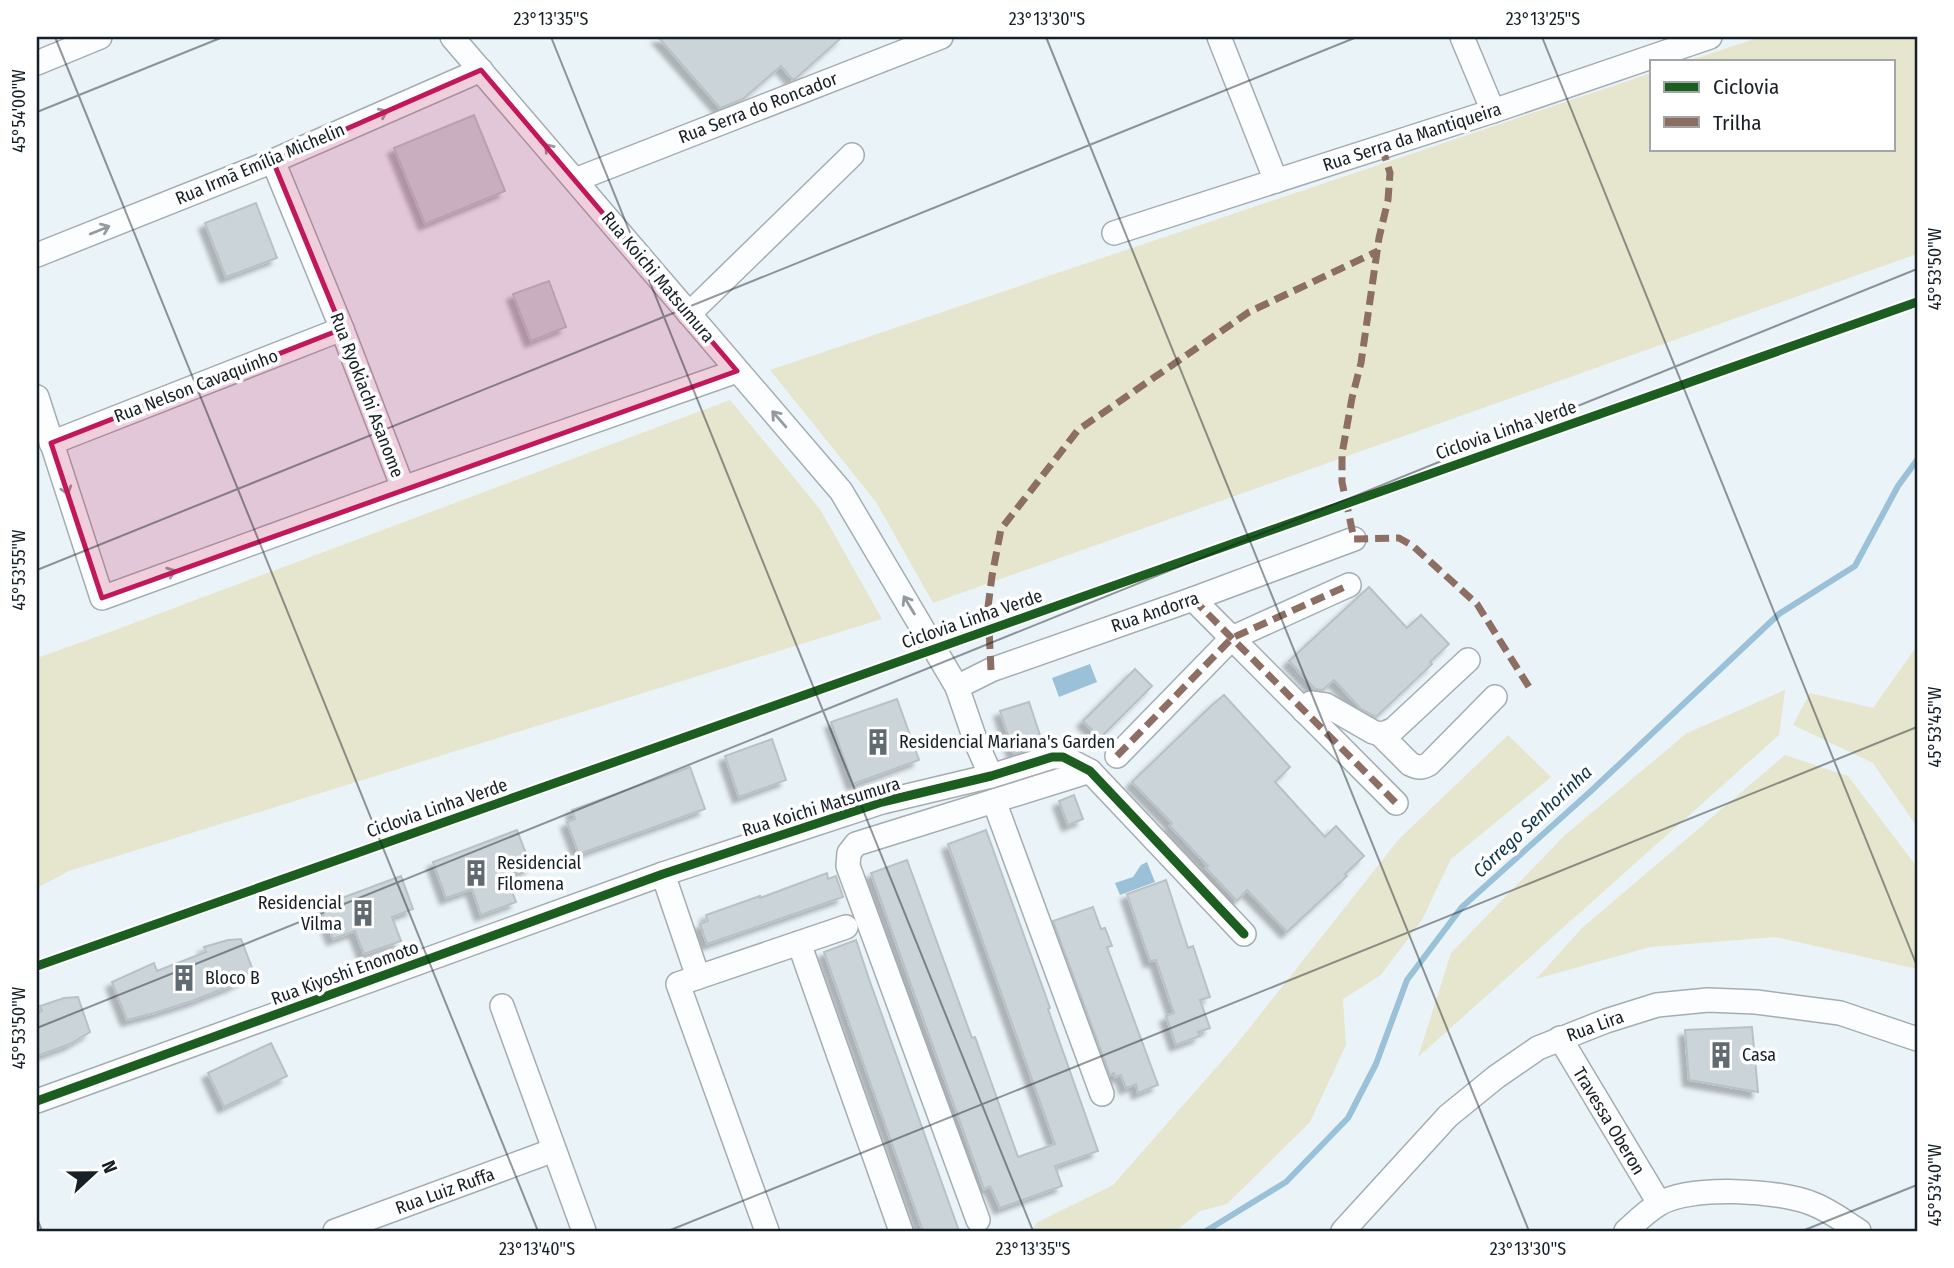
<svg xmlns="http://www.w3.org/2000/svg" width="1954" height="1268" font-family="'Fira Sans Condensed',sans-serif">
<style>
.green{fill:#e6e6ce}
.water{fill:#9ac1d8}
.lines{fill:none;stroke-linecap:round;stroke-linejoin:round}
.stream{stroke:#9ac1d8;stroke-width:6}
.building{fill:#cbd4d9;stroke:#b8c1c6;stroke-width:2;filter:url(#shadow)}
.street-casing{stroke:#a4adb2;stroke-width:26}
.street{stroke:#fcfdfe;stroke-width:23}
.quiet{stroke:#8d6e63;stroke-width:7;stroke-dasharray:14 7;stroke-linecap:butt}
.cycleway-casing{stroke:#fff;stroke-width:13}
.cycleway{stroke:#1b5e20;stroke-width:9}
.oneway{stroke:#949a9d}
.marked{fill:#c2185b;fill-opacity:0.2;stroke:#c2185b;stroke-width:5;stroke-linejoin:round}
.ticks{fill:none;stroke:#162026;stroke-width:2;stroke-opacity:0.45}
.labels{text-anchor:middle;stroke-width:7;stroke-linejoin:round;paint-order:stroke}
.street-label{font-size:18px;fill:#162026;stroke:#fff}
.poi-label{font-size:18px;fill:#162026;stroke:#fff;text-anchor:start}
.water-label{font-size:19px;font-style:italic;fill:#0a374e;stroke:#fff}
.neatline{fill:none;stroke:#162026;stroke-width:2.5}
.ticks-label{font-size:18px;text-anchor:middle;fill:#162026}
</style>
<defs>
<filter id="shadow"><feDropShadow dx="-6" dy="6" stdDeviation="2" flood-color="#0004"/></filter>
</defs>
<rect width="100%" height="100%" fill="#eaf3f8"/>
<g class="green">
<polygon points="1760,37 1917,37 1917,254 933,603 876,502 770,370 1651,73 1651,149 1893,149 1893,61 1688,61"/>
<polygon points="730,400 820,509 882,619 69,871 37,888 37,658 118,629"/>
<polygon points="1917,646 1917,827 1873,763 1793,725 1810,693 1873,708"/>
<polygon points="1785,690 1779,735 1418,1057 1451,953 1565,835 1687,733"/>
<polygon points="1508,735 1551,777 1451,859 1422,920 1381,975 1343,999 1346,1045 1310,1122 1227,1204 1200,1211 1176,1231 1030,1231 1038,1222 1113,1185 1236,1045 1399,839"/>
<polygon points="1785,755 1848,776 1917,867 1917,969 1776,937 1650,947 1536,979 1582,928"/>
</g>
<g class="water">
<polygon points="1090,664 1097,682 1059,697 1052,678"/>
<polygon points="1147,862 1155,882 1120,895 1115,883 1133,877 1141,865"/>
</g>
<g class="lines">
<polyline class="stream" points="1206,1231 1286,1182 1348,1118 1376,1064 1407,980 1462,907 1591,791 1779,614 1855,566 1898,486 1917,460"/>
</g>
<g class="building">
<polygon points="658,37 842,37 795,79 793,80 781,66 743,99 720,108"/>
<polygon points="474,115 505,191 425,224 394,148"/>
<polygon points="256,203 277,258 226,277 205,223"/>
<polygon points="549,281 566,327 531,341 513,294"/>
<polygon points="1369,587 1407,628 1421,615 1449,644 1430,662 1432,664 1376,717 1361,709 1334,680 1323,690 1315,689 1289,661"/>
<polygon points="1135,669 1152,686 1100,738 1083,721"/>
<polygon points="1224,695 1290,767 1275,782 1325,837 1336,826 1364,856 1345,874 1347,876 1287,932 1247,890 1237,901 1206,868 1208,866 1170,826 1172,823 1132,782 1211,706"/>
<polygon points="897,699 919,760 853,784 831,722"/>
<polygon points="1029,702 1041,738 1032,741 1034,748 1014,754 1000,711"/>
<polygon points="772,739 786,780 739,797 725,756"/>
<polygon points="690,767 705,809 579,854 567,822 575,819 572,810"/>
<polygon points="1074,795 1083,819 1068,825 1059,801"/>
<polygon points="517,830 531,867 506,876 516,902 481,915 472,889 446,898 433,862"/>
<polygon points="986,830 1050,1008 1048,1009 1098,1151 1055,1166 1062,1186 1000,1208 990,1186 984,1189 871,873 907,860 972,1038 975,1037 1018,1157 1055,1144 948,844"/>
<polygon points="827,873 828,879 836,876 843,897 707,944 700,924 708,921 706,915 760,896 760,898"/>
<polygon points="401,876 413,909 392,917 401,941 364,954 355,931 333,939 320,906"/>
<polygon points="1166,880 1188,948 1193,946 1210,997 1200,1000 1210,1028 1198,1032 1200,1036 1176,1045 1166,1016 1174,1013 1156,960 1150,961 1127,894"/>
<polygon points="1093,907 1101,929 1105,928 1112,946 1107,947 1158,1085 1138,1093 1136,1084 1126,1088 1121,1075 1115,1077 1114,1073 1110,1075 1053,921"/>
<polygon points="241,939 254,973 233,985 192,1001 154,1013 127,1020 112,982 154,963 157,971 206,952 204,947 228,940"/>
<polygon points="856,940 869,979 959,1231 923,1231 864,1065 824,952"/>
<polygon points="78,997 90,1032 70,1044 37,1056 37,1013 42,1011 40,1006 64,998"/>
<polygon points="1752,1027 1758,1092 1689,1080 1685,1030"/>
<polygon points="271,1043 287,1076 224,1107 208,1073"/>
</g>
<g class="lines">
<defs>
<g id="street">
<polyline points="452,37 841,491 957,687 976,742 991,776"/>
<polyline points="1219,37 1276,181"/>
<polyline points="1462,37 1493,111"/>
<polyline points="37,63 100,37"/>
<polyline points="273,161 342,329 403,488"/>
<polyline points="575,180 941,37"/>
<polyline points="1114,233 1493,111 1710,37"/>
<polyline points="37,255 273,161 481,70"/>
<polyline points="689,314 852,155"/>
<polyline points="37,397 102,598 403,488 737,371"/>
<polyline points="51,443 342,329"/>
<polyline points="1193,599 1396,803"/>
<polyline points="957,687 991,670 1193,599 1354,539"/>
<path d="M1304 711 1311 703 1326 705 1373 732C1382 735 1386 733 1394 729L1468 660"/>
<path d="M1380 734 1410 764C1418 768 1422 768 1429 764L1495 697"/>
<polyline points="1117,756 1232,638 1349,585"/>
<polyline points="994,801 1102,1094"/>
<polyline points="663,874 698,977"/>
<polyline points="799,943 901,1231"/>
<polyline points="502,1006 584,1231"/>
<polyline points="1560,1038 1659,1203"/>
<polyline points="37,1101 663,874 882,802 991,776 1052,757 1063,757 1090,771 1244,934"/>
<polyline points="978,1220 848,866 849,853 856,844 1090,771"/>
<polyline points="335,1231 554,1150"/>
<polyline points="767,1231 678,984 846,927"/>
<polyline points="1343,1231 1448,1116 1496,1077 1538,1048 1606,1021 1657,1005 1708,1000 1756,1002 1840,1013 1917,1039"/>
<path d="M1626 1231C1636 1222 1647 1211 1659 1204 1690 1185 1780 1190 1813 1204 1829 1210 1845 1222 1859 1231"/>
</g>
</defs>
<use href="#street" class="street-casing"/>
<use href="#street" class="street"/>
<g class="quiet">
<polyline points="1382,147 1390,173 1388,200 1379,238 1361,363 1352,398 1342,454 1342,482 1354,539 1399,538 1413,546 1477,604 1529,687"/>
<polyline points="1193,599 1396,803"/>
<polyline points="991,670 988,607 992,576 1001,529 1078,430 1249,312 1378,251"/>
<polyline points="1117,756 1232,638 1349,585"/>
</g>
<defs>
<g id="cycleway">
<polyline points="37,966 1917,302"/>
<polyline points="37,1101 663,874 882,802 991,776 1052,757 1063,757 1090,771 1244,934"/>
</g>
</defs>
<use href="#cycleway" class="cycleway-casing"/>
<use href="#cycleway" class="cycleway"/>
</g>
<defs><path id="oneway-shaft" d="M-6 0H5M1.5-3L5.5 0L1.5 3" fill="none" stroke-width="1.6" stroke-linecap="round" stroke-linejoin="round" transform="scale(1.75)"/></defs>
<g class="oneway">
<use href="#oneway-shaft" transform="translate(378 115) rotate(-24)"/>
<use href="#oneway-shaft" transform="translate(552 152) rotate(-131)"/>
<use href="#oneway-shaft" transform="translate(100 230) rotate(-22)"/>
<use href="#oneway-shaft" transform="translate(779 419) rotate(-131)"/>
<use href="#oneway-shaft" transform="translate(65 485) rotate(72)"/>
<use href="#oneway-shaft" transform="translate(166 574) rotate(-20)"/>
<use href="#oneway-shaft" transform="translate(909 605) rotate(-121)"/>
</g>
<path class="marked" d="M481 70 737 371 102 598 51 443 342 329 273 161Z"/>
<path class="ticks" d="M55 37 538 1231M551 37 1033 1231M1046 37 1529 1231M1542 37 1917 966M37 112 223 37M37 570 1357 37M37 1028 1917 269M37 1218 42 1231M668 1231 1917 727M1802 1231 1917 1185"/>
<defs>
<symbol id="building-bare" viewBox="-9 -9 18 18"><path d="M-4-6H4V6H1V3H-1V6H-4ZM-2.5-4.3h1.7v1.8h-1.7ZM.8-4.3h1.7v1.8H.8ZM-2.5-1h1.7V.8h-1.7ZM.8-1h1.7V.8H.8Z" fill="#606a70" stroke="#fff" stroke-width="2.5" paint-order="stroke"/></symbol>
</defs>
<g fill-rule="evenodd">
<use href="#building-bare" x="859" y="723" width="38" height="38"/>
<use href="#building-bare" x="457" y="854" width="38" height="38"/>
<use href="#building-bare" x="344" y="894" width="38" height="38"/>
<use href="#building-bare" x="165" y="959" width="38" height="38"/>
<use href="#building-bare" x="1702" y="1036" width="38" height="38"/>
</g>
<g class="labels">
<g class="street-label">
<text transform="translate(758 108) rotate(-21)" y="6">Rua Serra do Roncador</text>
<text transform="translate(1412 137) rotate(-18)" y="6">Rua Serra da Mantiqueira</text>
<text transform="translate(260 164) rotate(-23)" y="6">Rua Irmã Emília Michelin</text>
<text transform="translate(658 277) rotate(50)" y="6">Rua Koichi Matsumura</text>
<text transform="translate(196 386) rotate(-21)" y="6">Rua Nelson Cavaquinho</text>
<text transform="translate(367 395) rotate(69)" y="6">Rua Ryokiachi Asanome</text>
<text transform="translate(1506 430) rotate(-19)" y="6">Ciclovia Linha Verde</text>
<text transform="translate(1155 612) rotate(-19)" y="6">Rua Andorra</text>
<text transform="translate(972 619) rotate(-19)" y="6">Ciclovia Linha Verde</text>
<text transform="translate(821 807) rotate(-17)" y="6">Rua Koichi Matsumura</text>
<text transform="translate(437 808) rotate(-19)" y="6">Ciclovia Linha Verde</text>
<text transform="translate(345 973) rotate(-20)" y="6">Rua Kiyoshi Enomoto</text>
<text transform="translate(1595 1026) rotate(-20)" y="6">Rua Lira</text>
<text transform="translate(1609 1121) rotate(59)" y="6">Travessa Oberon</text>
<text transform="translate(445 1191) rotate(-20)" y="6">Rua Luiz Ruffa</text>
</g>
<g class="poi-label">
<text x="899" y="748">Residencial Mariana's Garden</text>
<text x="497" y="869">Residencial<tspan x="497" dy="21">Filomena</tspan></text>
<text x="342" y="909" text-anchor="end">Residencial<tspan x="342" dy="21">Vilma</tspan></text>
<text x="205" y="984">Bloco B</text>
<text x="1742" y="1061">Casa</text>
</g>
<g class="water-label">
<text transform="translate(1532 821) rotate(-43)" y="7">Córrego Senhorinha</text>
</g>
</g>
<rect width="1954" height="1268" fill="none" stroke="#ffffff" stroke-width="77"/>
<rect x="1650" y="60" width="245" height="91" fill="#ffffff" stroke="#a2a6a8" stroke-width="2"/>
<rect x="1664" y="82" width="35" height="10" fill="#1b5e20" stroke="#a2a6a8" stroke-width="2"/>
<text x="1713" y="94" font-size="21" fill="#162026">Ciclovia</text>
<rect x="1664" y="117" width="35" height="10" fill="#8d6e63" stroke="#a2a6a8" stroke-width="2"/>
<text x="1713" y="130" font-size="21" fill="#162026">Trilha</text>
<g transform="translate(94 1173) rotate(68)" stroke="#ffffff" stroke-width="5" paint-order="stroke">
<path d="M0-5L12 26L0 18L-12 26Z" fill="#162026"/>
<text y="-10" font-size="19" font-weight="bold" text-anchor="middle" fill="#162026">N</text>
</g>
<rect x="38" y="38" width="1878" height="1192" class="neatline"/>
<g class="ticks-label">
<text x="551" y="25">23°13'35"S</text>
<text x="1047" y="25">23°13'30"S</text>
<text x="1543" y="25">23°13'25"S</text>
<text transform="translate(19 111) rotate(-90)" y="6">45°54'00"W</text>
<text transform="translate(1935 269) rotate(-90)" y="6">45°53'50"W</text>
<text transform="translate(19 570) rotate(-90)" y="6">45°53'55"W</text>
<text transform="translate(1935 727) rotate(-90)" y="6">45°53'45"W</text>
<text transform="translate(19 1028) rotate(-90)" y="6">45°53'50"W</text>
<text transform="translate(1935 1185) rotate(-90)" y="6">45°53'40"W</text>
<text x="537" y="1255">23°13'40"S</text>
<text x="1033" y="1255">23°13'35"S</text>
<text x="1528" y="1255">23°13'30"S</text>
</g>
</svg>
